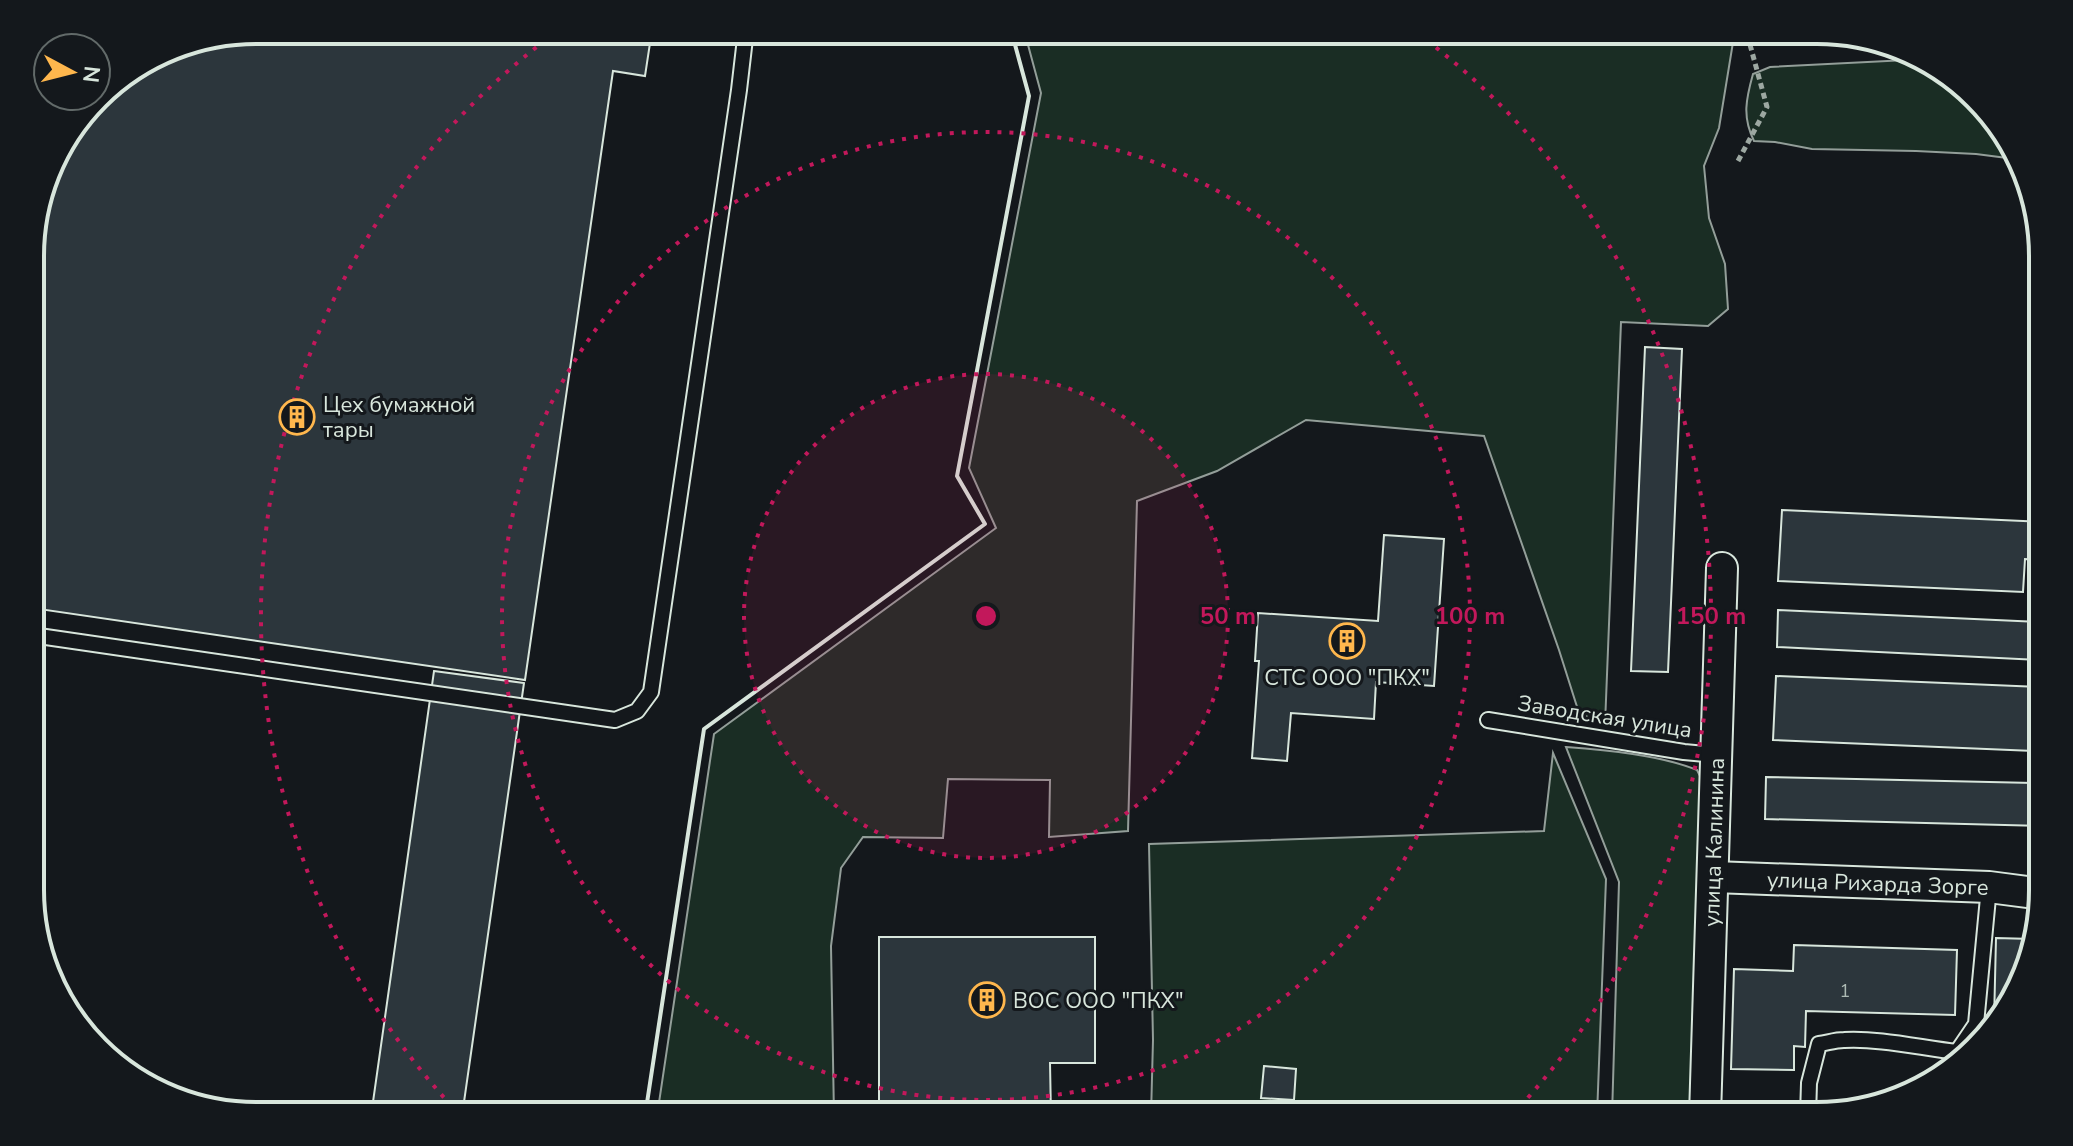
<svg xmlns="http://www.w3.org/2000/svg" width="2073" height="1146" font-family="'Nunito Sans',sans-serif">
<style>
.green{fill:#1a2d24;stroke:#939e99;stroke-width:2}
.building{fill:#2c363c;stroke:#d8e6dc;stroke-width:2}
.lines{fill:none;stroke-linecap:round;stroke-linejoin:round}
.service-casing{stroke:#d8e6dc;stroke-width:18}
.minor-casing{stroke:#d8e6dc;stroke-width:34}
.path{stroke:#9da8a2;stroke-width:5;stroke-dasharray:6 4;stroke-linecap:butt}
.service{stroke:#14181c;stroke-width:14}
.minor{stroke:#14181c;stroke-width:30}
.wall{stroke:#d8e6dc;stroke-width:4}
.ring{fill:none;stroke:#c2185b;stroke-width:4;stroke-dasharray:4 8}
.labels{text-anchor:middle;stroke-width:6;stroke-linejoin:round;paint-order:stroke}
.number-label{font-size:18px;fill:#adbab4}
.poi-label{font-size:22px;fill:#d8e6dc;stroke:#14181c;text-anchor:start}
.street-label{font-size:22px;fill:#d8e6dc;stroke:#14181c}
.rim{fill:none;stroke:#d8e6dc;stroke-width:4}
.centre{fill:#c2185b;stroke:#14181c;stroke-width:4}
.ring-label{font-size:24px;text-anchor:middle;font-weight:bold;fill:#c2185b;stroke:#14181c;stroke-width:6;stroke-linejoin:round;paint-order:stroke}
</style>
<rect width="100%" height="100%" fill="#14181c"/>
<g class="green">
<polygon points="1024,30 1735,30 1719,128 1704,166 1709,218 1725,264 1728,309 1708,326 1621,322 1605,725 1579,713 1559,650 1484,436 1306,420 1217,471 1137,501 1128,831 1049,837 1050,780 948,779 943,838 863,837 841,868 831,946 834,1116 657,1116 714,734 996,528 969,468 1041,93"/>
<path d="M1927 59 2005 131 2015 159 1976 154 1916 151 1812 149 1775 142 1754 141C1742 117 1746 99 1753 74L1770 67Z"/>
<path d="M1566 747C1606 750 1660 755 1697 770L1701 778 1691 1116H1612L1619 882Z"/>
<polygon points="1553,753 1606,879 1597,1116 1151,1116 1153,1040 1149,844 1544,831"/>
</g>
<g class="building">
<polygon points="256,30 652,30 645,76 613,71 525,680 32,608 32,227 53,155 107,86 170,47"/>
<polygon points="1645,347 1682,349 1668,672 1631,671"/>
<polygon points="1782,510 2043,522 2043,560 2025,559 2023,592 1778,581"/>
<polygon points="1384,535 1444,539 1434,686 1376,682 1374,719 1291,713 1287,761 1252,758 1259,661 1255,661 1258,613 1378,621"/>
<polygon points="1778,610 2040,622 2039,660 1777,647"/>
<polygon points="32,647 40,648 32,707"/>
<polygon points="434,671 524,683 462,1116 371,1116"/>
<polygon points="1776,676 2038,687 2035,751 1773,740"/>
<polygon points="2038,750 2043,750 2043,826 1765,819 1766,777 2038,783"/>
<polygon points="879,937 1095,937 1095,1063 1050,1063 1051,1116 879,1116"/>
<polygon points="1996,938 2032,939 2013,1003 1994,1022"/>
<polygon points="1794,945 1957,950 1955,1015 1806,1011 1805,1047 1794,1046 1794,1070 1731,1069 1734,969 1793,971"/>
<polygon points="1264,1066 1296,1069 1294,1100 1261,1098"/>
</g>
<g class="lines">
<defs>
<g id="service">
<polyline points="32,635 615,720 637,711 651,692 739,90 746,30"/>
<polyline points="1488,720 1684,752 1716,755"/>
<polyline points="1957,1052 1976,1024 1989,887"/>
<path d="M1808 1116 1809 1083 1819 1044C1827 1043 1835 1040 1844 1040 1880 1038 1921 1048 1957 1052V1059"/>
</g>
<g id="minor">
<path id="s1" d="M1714 877 1989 887 2043 894"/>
<path id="s2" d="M1705 1116 1722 568"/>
</g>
</defs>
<use href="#service" class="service-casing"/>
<use href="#minor" class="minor-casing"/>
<polyline class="path" points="1738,161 1767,107 1746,30"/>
<use href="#service" class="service"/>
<use href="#minor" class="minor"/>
<polyline class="wall" points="645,1116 704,729 985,524 957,476 1029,96 1011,30"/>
</g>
<circle cx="986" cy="616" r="242" fill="#c2185b" fill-opacity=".12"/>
<g class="ring">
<circle cx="986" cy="616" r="242"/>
<circle cx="986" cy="616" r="484"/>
<path d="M460 1115A725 725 0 0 1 555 33M1417 33A725 725 0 0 1 1512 1115"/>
</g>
<defs>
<symbol id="building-ring" viewBox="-11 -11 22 22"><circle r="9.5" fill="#14181c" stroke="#ffb74d" stroke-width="1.5"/><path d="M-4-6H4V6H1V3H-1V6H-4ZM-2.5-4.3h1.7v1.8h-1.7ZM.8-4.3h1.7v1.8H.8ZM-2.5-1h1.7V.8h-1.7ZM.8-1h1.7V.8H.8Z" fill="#ffb74d"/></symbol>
</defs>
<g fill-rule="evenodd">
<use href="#building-ring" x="277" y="397" width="40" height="40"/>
<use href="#building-ring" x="1327" y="621" width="40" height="40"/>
<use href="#building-ring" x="967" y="980" width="40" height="40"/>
</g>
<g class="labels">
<g class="number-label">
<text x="1845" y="997">1</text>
</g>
<g class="poi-label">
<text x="323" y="412">Цех бумажной<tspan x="323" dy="25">тары</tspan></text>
<text x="1347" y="685" text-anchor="middle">СТС ООО "ПКХ"</text>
<text x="1013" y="1008">ВОС ООО "ПКХ"</text>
</g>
<g class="street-label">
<text transform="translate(1605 716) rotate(9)" y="8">Заводская улица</text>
<text dy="8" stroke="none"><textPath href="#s2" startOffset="274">улица Калинина</textPath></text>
<text dy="8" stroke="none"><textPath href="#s1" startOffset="164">улица Рихарда Зорге</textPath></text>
</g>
</g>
<path d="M0 0H2073V1146H0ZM256 44H1817A212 212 0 0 1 2029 256V890A212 212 0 0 1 1817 1102H256A212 212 0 0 1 44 890V256A212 212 0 0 1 256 44Z" fill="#14181c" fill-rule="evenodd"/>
<path class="rim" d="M256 44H1817A212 212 0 0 1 2029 256V890A212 212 0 0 1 1817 1102H256A212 212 0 0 1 44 890V256A212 212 0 0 1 256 44Z"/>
<circle cx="986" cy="616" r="12" class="centre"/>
<g class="ring-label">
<text x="1228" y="624">50 m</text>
<text x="1470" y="624">100 m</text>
<text x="1711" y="624">150 m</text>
</g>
<g transform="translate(72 72) rotate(97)"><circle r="38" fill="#14181c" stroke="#626a69" stroke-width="2"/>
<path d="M0-6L14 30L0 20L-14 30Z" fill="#ffb74d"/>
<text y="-12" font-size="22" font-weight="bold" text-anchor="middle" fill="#d8e6dc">N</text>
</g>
</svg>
